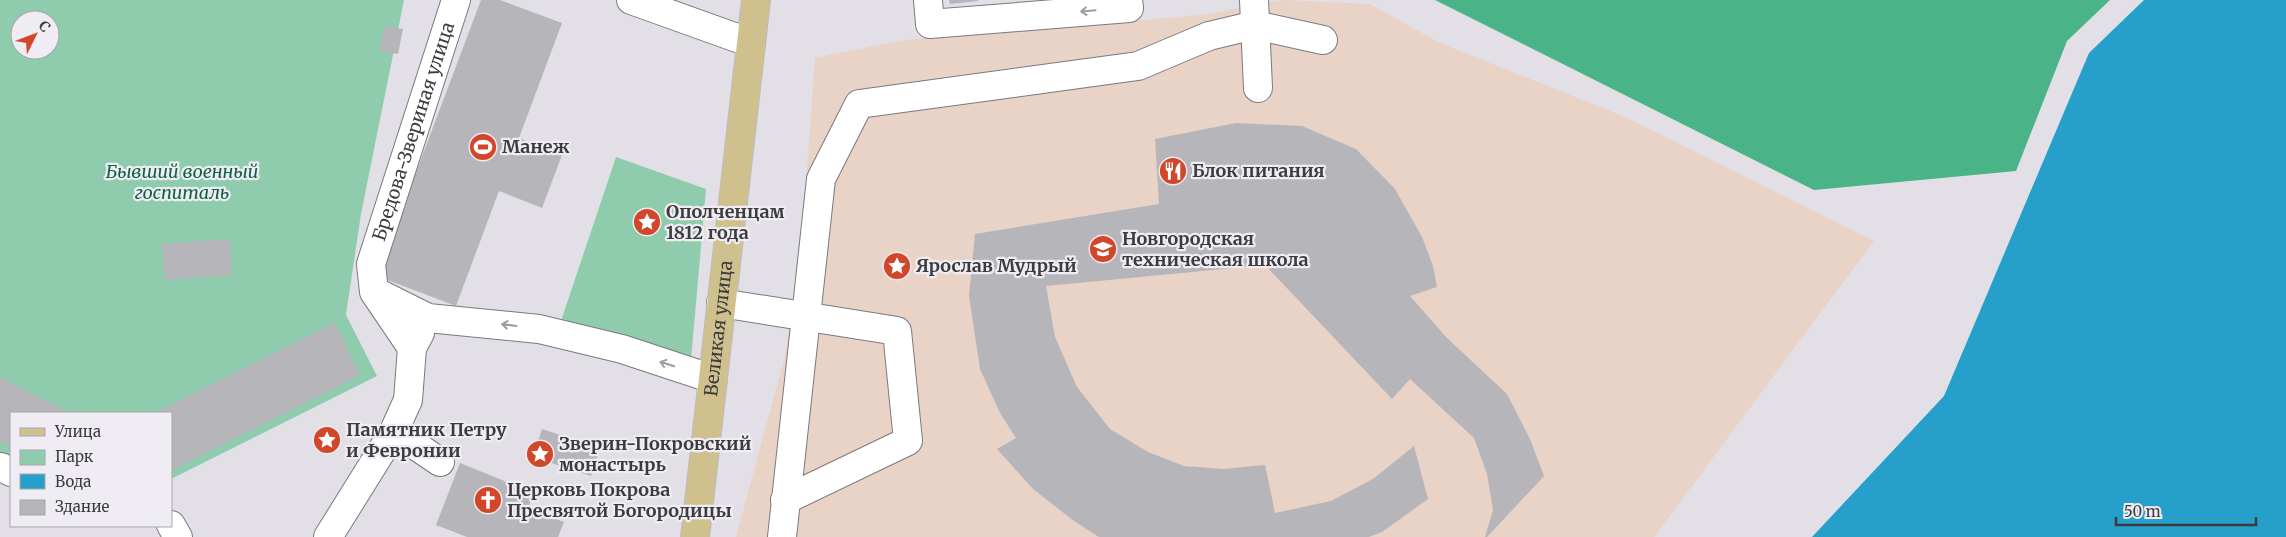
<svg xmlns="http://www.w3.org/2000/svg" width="2286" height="537" font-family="Merriweather,serif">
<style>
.education{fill:#e9d2c6}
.green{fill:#8fccae;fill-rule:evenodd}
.forest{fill:#4ab387}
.water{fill:#26a0ca}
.building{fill:#b6b5ba}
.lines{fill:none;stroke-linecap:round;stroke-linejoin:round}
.minor-casing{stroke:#7a797e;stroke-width:30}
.major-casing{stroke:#bdbcbd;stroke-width:30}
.minor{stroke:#fff;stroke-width:28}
.major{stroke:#cfc08e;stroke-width:28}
.oneway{stroke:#9e9d9e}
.labels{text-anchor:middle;stroke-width:4.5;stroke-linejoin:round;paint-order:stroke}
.street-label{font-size:18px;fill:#3c3b3d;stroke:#efedf3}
.poi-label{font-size:18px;font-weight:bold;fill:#3c3b3d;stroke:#efedf3;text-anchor:start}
.park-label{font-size:18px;font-style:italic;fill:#116144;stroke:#efedf3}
</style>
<rect width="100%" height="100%" fill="#e2e0e6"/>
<polygon class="education" points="1283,0 1370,4 1440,43 1625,117 1874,241 1654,537 736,537 785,356 803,228 815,58 905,40 1201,15"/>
<g class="green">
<path d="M0 0H404L361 214 346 315 377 376 171 479V413H11V461L0 455ZM20 20H50V50H20Z"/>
<polygon points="616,157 706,189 691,360 561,321"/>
</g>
<polygon class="forest" points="1435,0 2110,0 2067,41 2016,171 1814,190"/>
<polygon class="water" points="2144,0 2286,0 2286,537 1812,537 1944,396 2089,53"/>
<g class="building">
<polygon points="481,0 500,0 562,23 519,138 562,155 542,208 499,191 456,306 377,276"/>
<polygon points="949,0 978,0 978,1 950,4"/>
<polygon points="384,26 403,29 398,54 380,51"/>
<polygon points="1236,123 1302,126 1356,149 1395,189 1422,237 1433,266 1437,287 1410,296 1447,338 1507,394 1530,439 1544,476 1487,537 1485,537 1493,510 1487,474 1474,438 1410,379 1392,399 1265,265 1046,286 1055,337 1077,387 1110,429 1148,452 1184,466 1223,469 1265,465 1275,513 1331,501 1373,479 1414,446 1428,499 1382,532 1369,537 1099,537 1074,521 1033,489 997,449 1016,438 1000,413 980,369 969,296 975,234 1159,204 1155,139"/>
<polygon points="230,239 232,275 165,280 162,244"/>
<polygon points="335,323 360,375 171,471 171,413 155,413"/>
<polygon points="0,377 70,413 11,413 11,447 0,441"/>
<polygon points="542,429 600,448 591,476 533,457"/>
<polygon points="460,463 534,493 528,508 564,522 558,537 467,537 436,525"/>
</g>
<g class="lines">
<defs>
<g id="minor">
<polyline points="631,0 751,43"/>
<polyline points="928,0 930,24 1129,8 1128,0"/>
<polyline points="1254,0 1258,88"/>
<polyline points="376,292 428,318 539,329 622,349 713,379"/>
<polyline points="721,303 897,331 908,441 785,500"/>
<path id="s1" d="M412 348 374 292 371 264 456 0"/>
<polyline points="394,431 440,462"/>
<polyline points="1,467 11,472"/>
<polyline points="171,525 178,537"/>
<polyline points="328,537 394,431 408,400 412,348 420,333"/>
<polyline points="782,537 821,179 859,104 1138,66 1209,36 1255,25 1323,40"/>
</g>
<g id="major">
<path id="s2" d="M695 537 756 0"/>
</g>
</defs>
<use href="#minor" class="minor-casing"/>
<use href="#major" class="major-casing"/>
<use href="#minor" class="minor"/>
<use href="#major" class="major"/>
</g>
<defs><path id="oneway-shaft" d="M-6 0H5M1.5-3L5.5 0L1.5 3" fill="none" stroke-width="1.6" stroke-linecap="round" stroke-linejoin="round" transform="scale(1.25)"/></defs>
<g class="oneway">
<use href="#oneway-shaft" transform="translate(1088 11) rotate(175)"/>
<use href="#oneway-shaft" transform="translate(509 325) rotate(-173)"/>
<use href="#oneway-shaft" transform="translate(667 364) rotate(-162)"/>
</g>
<defs>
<symbol id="stadium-disc" viewBox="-11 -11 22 22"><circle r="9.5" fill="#d2472a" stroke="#efedf3"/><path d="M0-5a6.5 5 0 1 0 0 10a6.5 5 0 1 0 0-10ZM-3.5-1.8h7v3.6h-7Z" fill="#fff"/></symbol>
<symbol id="restaurant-disc" viewBox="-11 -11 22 22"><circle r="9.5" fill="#d2472a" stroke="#efedf3"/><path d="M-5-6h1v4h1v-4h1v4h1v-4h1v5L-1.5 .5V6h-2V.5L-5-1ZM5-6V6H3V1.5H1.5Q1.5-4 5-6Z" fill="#fff"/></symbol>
<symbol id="sight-disc" viewBox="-11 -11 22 22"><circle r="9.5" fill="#d2472a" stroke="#efedf3"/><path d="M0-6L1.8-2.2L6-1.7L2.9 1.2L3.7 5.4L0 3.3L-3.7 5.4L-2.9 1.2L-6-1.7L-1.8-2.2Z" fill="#fff"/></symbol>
<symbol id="university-disc" viewBox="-11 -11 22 22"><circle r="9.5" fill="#d2472a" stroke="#efedf3"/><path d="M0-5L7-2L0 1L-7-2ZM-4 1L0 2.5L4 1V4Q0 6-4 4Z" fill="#fff"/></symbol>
<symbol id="church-disc" viewBox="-11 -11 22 22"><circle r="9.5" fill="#d2472a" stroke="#efedf3"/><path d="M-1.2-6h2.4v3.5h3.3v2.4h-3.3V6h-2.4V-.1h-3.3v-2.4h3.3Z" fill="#fff"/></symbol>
</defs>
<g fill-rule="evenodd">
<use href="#stadium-disc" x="467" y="131" width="32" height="32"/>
<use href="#restaurant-disc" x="1157" y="155" width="32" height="32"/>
<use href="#sight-disc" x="631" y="206" width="32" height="32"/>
<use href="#university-disc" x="1087" y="233" width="32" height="32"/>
<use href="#sight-disc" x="881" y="250" width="32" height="32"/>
<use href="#sight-disc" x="311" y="424" width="32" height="32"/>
<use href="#sight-disc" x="524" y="438" width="32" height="32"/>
<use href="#church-disc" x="472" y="484" width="32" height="32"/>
</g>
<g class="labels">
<g class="street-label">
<text dy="6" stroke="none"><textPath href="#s1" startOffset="235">Бредова-Звериная улица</textPath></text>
<text dy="6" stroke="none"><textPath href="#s2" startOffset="210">Великая улица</textPath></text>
</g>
<g class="poi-label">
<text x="502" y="153">Манеж</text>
<text x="1192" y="177">Блок питания</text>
<text x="666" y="218">Ополченцам<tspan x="666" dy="21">1812 года</tspan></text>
<text x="1122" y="245">Новгородская<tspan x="1122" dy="21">техническая школа</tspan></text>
<text x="916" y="272">Ярослав Мудрый</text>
<text x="346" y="436">Памятник Петру<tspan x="346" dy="21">и Февронии</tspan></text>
<text x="559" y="450">Зверин-Покровский<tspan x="559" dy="21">монастырь</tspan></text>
<text x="507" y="496">Церковь Покрова<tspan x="507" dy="21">Пресвятой Богородицы</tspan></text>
</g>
<g class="park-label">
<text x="182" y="178">Бывший военный<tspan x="182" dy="21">госпиталь</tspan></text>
</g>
</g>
<rect x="10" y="412" width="162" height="115" fill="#efedf3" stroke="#a7a6aa"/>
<rect x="20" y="428" width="25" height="8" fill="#cfc08e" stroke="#a7a6aa"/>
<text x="55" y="437" font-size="15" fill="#3c3b3d">Улица</text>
<rect x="20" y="450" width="25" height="15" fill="#8fccae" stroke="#a7a6aa"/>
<text x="55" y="462" font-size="15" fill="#3c3b3d">Парк</text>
<rect x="20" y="474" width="25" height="15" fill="#26a0ca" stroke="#a7a6aa"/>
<text x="55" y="487" font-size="15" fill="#3c3b3d">Вода</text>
<rect x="20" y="500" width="25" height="15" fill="#b6b5ba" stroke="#a7a6aa"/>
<text x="55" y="512" font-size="15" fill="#3c3b3d">Здание</text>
<g transform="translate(35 35) rotate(48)"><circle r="24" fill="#efedf3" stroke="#a7a6aa"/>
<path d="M0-4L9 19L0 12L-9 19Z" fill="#d2472a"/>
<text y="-8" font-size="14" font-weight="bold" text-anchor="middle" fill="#3c3b3d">С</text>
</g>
<path d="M2116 517v8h140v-8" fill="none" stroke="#3c3b3d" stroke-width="2.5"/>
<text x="2124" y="517" font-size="15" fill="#3c3b3d" stroke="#efedf3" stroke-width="4" paint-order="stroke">50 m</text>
</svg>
